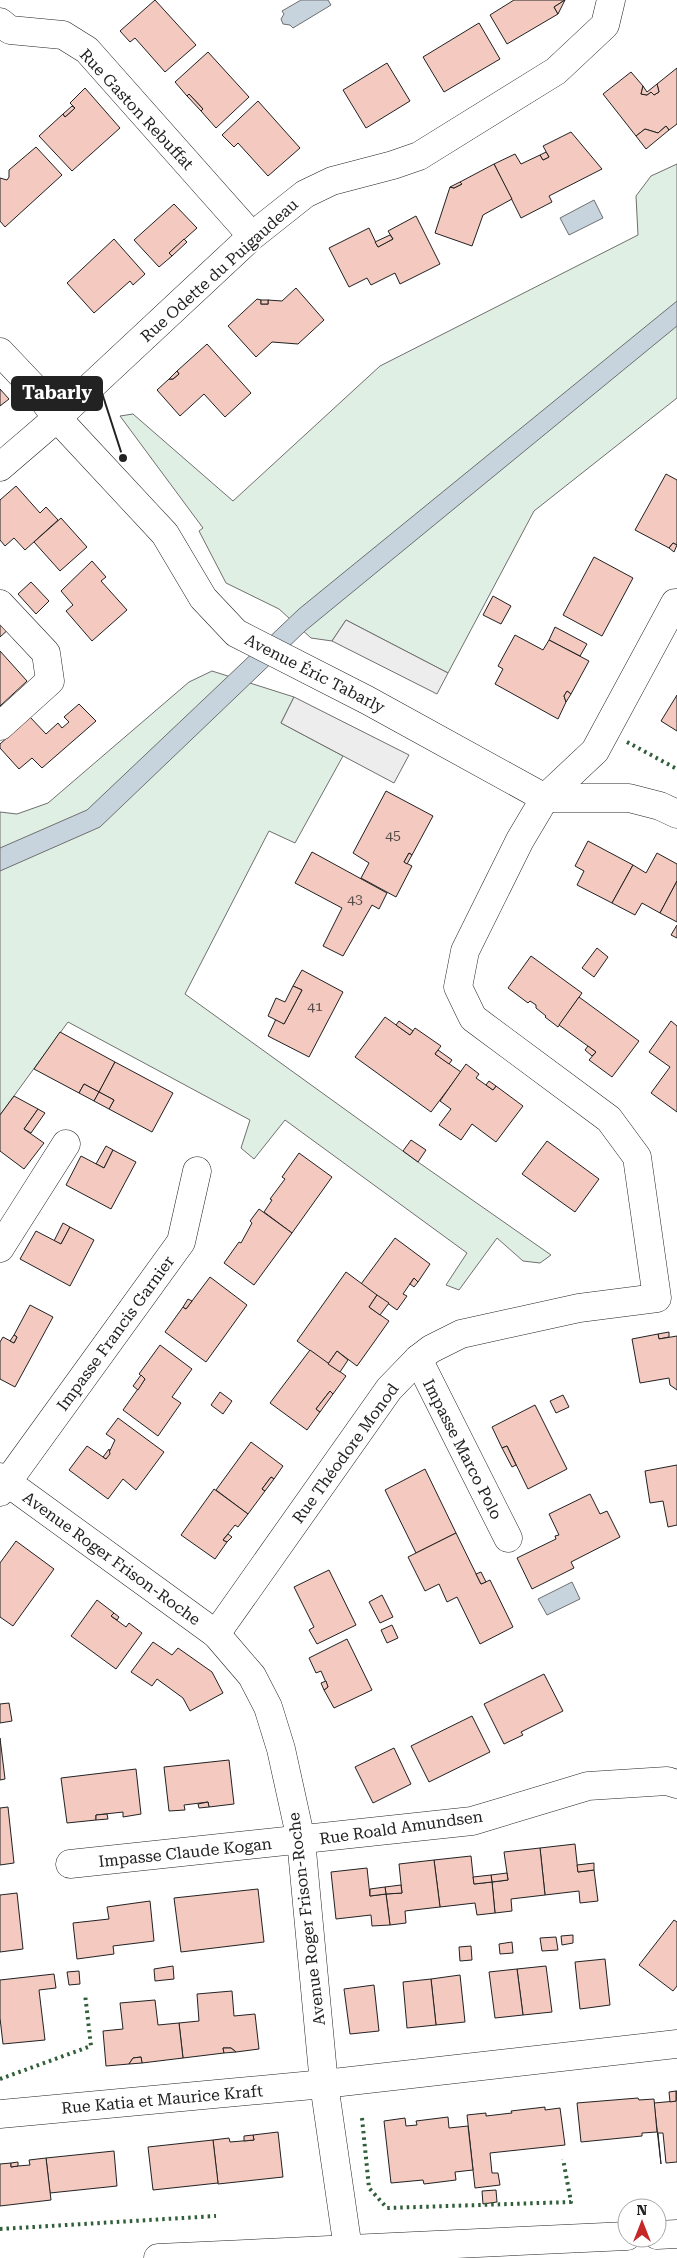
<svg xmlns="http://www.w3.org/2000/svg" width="677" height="2258" font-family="'Roboto Serif',serif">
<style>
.green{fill:#e0efe3;stroke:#6f6f6f}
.parking{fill:#ededed;stroke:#6f6f6f}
.water{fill:#c7d3dd;stroke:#6f6f6f}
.building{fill:#f3c9c0;stroke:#222}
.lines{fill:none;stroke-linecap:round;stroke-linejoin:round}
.minor-casing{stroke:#222;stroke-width:29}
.minor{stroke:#fff;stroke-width:28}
.hedge{stroke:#2f5e38;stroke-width:4;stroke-dasharray:2.5 4;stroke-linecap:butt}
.labels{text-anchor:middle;stroke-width:4;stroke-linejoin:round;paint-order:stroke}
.number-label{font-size:14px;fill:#564c4a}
.street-label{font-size:16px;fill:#222;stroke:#fff}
.leader{fill:none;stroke:#222;stroke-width:2}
.callout-dot{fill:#222;stroke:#fff;stroke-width:2}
.callout{fill:#222;stroke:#222;stroke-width:2}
.callout-label{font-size:18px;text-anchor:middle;font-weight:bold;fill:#fff}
</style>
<rect width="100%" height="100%" fill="#fff"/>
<g class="green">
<polygon points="677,164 677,398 534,511 448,673 346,620 332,641 311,638 279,609 226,583 199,531 203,528 120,416 133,414 233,501 380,366 638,235 636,196 651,176"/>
<polygon points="212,671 294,697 281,723 343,756 295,843 269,831 185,994 418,1162 551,1255 540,1263 523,1261 497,1238 459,1290 446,1285 467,1253 285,1120 254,1159 241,1148 250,1120 68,1022 0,1115 0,812 17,814 48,803 189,682"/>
</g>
<g class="parking">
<polygon points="346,620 448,673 437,694 332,641"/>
<polygon points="294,697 409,755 394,783 281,723"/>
</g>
<g class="water">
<polygon points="301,0 328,0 331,5 293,28 290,25 283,24 281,19 284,14 282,11"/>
<polygon points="594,200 603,218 569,235 560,218"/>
<polygon points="677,301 677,326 305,631 100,827 0,871 0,848 87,810 299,609"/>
<polygon points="572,1582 580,1599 547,1615 538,1599"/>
</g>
<g class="building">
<polygon points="155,0 196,45 165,72 135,38 130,42 120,31"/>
<polygon points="514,0 565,0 554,7 558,14 507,44 490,15"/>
<polygon points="565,0 558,14 554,7"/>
<polygon points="479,23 500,59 444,92 423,57"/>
<polygon points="208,52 249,97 216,128 201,111 203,109 189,94 187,96 175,82"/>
<polygon points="387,63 410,101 366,128 343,90"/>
<polygon points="677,68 677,124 669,130 666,126 658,133 645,129 636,136 603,94 631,72 643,86 641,94 647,95 651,92 654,95 659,92 657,84"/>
<polygon points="657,84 659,92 654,95 651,92 647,95 641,94 643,86 647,92"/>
<polygon points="85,88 120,128 72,171 39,136 63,114 65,117 75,108 70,103"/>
<polygon points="189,94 203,109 201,111 187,96"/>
<polygon points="258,101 300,148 268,176 238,143 234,147 222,135"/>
<polygon points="72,106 75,108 65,117 63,114"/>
<polygon points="666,126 669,130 646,149 636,136 645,129 658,133"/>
<polygon points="571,132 602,169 549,196 552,202 521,218 494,164 515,154 521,164 540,155 543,160 549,157 543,146"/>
<polygon points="36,147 62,175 5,227 0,221 0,178 7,180 9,177 9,170"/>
<polygon points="546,152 549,157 543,160 540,155"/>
<polygon points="494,164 512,199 483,215 472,246 435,233 450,187 454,188 462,184 460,182"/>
<polygon points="460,182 462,184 454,188 450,187"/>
<polygon points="174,204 197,228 169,253 172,256 159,267 134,240"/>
<polygon points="416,216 440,264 400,284 395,273 371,285 367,278 349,287 329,248 369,228 378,247 393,239 388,231"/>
<polygon points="390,235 393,239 378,247 375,242"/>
<polygon points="114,239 145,274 133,285 130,281 94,313 67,283"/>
<polygon points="184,239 187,242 172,256 169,253"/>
<polygon points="296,288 324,320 298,344 272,342 256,357 228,326 257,299 261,300 261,304 268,304 268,300 282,301"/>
<rect x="261" y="300" width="7" height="4"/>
<polygon points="207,344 251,393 225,417 204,394 180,416 157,390 169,379 173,379 179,374 177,371"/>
<polygon points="177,371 179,374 173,379 169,379"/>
<polygon points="0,389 9,399 0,406"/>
<polygon points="666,474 677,480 677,545 673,543 669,548 635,530"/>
<polygon points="16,486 40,513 46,507 58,520 25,550 14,538 5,546 0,540 0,500"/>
<polygon points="61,518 87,547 60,571 34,542"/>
<polygon points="673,543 677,545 674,552 669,548"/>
<polygon points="594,557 633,578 602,636 563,615"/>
<polygon points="92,561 106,577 101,581 127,610 92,641 66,611 73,605 61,591"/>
<polygon points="31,582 49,601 36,614 18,594"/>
<polygon points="493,596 511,606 501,624 483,615"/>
<polygon points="0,616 10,628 0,637"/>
<polygon points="555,627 587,644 580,656 549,640"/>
<polygon points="515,635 543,650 549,640 589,661 571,694 567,691 564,696 566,702 558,719 495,684 503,669 498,666"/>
<polygon points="0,651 27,681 0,706"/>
<polygon points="567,691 571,694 566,702 564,696"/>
<polygon points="677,695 677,731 661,721"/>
<polygon points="79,704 96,721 42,768 32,758 19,769 0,748 0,744 30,717 46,734 58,723 62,728 69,722 64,717"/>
<polygon points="386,791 433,816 412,855 409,853 404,862 412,866 396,897 361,878 369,863 353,853"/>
<polygon points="588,841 633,865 612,903 577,885 584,871 575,866"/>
<polygon points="312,852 387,893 379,909 372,905 343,956 323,946 342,908 295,883"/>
<polygon points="409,853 412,855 407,864 404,862"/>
<polygon points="657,853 677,864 677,881 660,913 642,903 635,915 612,903 633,865 646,873"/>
<polygon points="677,881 677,922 660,913"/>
<polygon points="677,925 677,938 671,935"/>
<polygon points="597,948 608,957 594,977 582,968"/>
<polygon points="531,956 582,993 558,1027 545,1017 546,1016 536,1008 536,1005 530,1001 528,1003 508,988"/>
<polygon points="302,970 343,992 309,1057 268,1036 276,1019 284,1024 302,990 293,986"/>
<polygon points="293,986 302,990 284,1024 268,1016 276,998 285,1002"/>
<polygon points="579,997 639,1041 612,1077 589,1060 596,1052 559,1025"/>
<polygon points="385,1017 410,1035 415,1028 441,1046 435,1054 461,1072 431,1112 355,1057"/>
<polygon points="399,1021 413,1031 410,1035 396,1025"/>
<polygon points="671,1021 677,1026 677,1112 651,1093 670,1067 649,1052"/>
<polygon points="60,1032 115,1062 99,1092 84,1084 79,1093 34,1069"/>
<polygon points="588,1046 596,1052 592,1056 585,1050"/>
<polygon points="438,1050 452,1060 449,1064 435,1054"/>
<polygon points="115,1062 173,1093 152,1132 109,1109 114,1100 99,1092"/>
<polygon points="466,1064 479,1074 476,1078 493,1090 496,1086 523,1106 496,1142 472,1124 461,1140 439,1125 451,1109 440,1101"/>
<polygon points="489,1081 496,1086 493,1090 486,1085"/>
<polygon points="84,1084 99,1092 94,1101 79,1093"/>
<polygon points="99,1092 114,1100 109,1109 94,1101"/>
<polygon points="14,1096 38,1109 24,1129 44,1143 24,1169 0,1151 0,1115"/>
<polygon points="38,1109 45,1113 31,1133 24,1129"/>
<polygon points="411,1140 426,1150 418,1162 403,1151"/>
<polygon points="547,1141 599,1179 575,1212 522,1174"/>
<polygon points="106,1146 113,1150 104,1168 96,1164"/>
<polygon points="113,1150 136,1162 111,1209 66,1185 81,1156 104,1168"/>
<polygon points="299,1153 332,1177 292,1233 264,1212 272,1200 270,1199 285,1179 282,1177"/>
<polygon points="259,1209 292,1233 254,1285 224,1263 239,1242 241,1243 252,1223 250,1221"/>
<polygon points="63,1223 70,1227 61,1244 54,1241"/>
<polygon points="70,1227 94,1240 70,1286 20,1259 36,1231 61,1244"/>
<polygon points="395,1238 430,1264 418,1282 414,1278 403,1294 407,1296 397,1310 361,1284"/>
<polygon points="346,1272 377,1295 369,1307 389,1321 357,1366 337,1351 328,1364 297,1341"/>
<polygon points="210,1277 247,1305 206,1362 165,1332 183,1307 186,1309"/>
<polygon points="414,1278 418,1282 414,1287 410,1284"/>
<polygon points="377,1295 389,1303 380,1315 369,1307"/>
<polygon points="188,1299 192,1301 186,1309 183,1307"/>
<polygon points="30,1305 53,1317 15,1387 0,1379 0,1342 3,1337 14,1343 17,1337 14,1335"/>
<polygon points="669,1332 669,1337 659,1339 658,1334"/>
<polygon points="658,1334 659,1339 677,1336 677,1390 670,1385 669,1378 640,1383 632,1339"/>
<polygon points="14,1335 17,1337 14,1343 10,1341"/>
<polygon points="160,1345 192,1369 172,1397 181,1403 158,1436 123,1410 145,1379 139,1374"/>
<polygon points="310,1350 346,1376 333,1394 330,1391 316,1409 320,1412 307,1430 270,1403"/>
<polygon points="337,1351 348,1360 340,1372 328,1364"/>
<polygon points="141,1375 145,1379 138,1390 133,1386"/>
<polygon points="330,1391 333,1394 320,1412 316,1409"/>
<polygon points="220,1392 232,1401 223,1414 211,1405"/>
<polygon points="563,1395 569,1407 556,1413 550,1401"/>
<polygon points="535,1405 567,1469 528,1489 507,1446 502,1448 492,1427"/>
<polygon points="118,1418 164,1452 136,1490 123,1479 108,1499 69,1470 87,1446 106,1459 115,1440 106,1434"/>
<polygon points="251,1442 283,1466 274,1479 271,1477 262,1489 265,1491 248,1514 216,1490"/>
<polygon points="507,1446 516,1465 512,1467 502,1448"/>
<polygon points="109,1449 110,1454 106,1459 103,1457"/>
<polygon points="677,1465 677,1525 668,1527 663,1501 650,1503 645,1471"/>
<polygon points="425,1469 456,1533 416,1553 385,1490"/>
<polygon points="271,1477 274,1479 265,1491 262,1489"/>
<polygon points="214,1489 248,1514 238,1527 235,1525 223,1540 227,1542 215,1559 181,1535"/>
<polygon points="590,1494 600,1514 607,1511 620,1537 571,1562 574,1568 532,1589 517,1558 556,1539 555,1536 559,1535 549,1514"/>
<polygon points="456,1533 481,1584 490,1580 513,1627 480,1644 457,1597 447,1602 439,1584 425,1591 408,1557"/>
<polygon points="228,1534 232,1537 227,1542 223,1540"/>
<polygon points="16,1541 54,1569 13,1626 0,1617 0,1563"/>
<polygon points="329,1570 356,1625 317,1644 309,1630 314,1627 294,1587"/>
<polygon points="481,1572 486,1582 481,1584 476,1574"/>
<polygon points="382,1595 393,1617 380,1623 369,1602"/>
<polygon points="97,1600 114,1613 111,1616 126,1627 129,1623 142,1633 116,1669 71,1636"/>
<polygon points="114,1613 119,1617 117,1620 111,1616"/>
<polygon points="392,1625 398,1638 387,1643 381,1630"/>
<polygon points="347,1639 372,1690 334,1708 324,1690 328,1687 321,1671 316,1673 309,1658"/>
<polygon points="153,1642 172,1655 178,1648 212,1672 223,1693 190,1711 183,1698 157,1679 152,1686 131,1672"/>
<polygon points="544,1674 563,1711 521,1732 523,1735 504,1744 484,1704"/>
<polygon points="326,1681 328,1687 324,1690 321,1683"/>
<polygon points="9,1703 12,1721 0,1723 0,1704"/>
<polygon points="472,1716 490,1752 429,1782 411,1746"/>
<polygon points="0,1738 5,1779 0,1780"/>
<polygon points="394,1748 411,1784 373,1803 355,1767"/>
<polygon points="229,1760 234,1804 209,1807 208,1802 184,1805 185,1810 169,1811 164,1767"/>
<polygon points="136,1769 141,1814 123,1817 123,1812 96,1815 96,1820 67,1823 61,1778"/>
<polygon points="208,1802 209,1807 199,1808 198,1804"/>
<polygon points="8,1807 14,1863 0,1865 0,1808"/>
<polygon points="107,1814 108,1819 96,1820 96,1815"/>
<polygon points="575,1844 578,1872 594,1870 598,1901 580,1903 579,1891 545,1895 540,1848"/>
<polygon points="540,1848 545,1895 511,1899 512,1911 495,1913 492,1882 508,1880 504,1852"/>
<polygon points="471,1856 474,1884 492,1882 495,1913 477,1915 475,1903 440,1907 434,1860"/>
<polygon points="434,1860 440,1907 405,1911 406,1923 390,1925 386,1894 402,1893 399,1864"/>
<polygon points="594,1863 594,1870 578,1872 577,1865"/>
<polygon points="367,1868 370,1896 386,1894 390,1925 372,1926 371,1915 336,1919 331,1872"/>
<polygon points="507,1873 508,1880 492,1882 491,1875"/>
<polygon points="491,1875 492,1882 474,1884 473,1877"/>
<polygon points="401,1885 402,1893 386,1894 385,1887"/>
<polygon points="385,1887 386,1894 370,1896 370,1889"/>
<polygon points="258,1889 264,1942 181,1952 174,1898"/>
<polygon points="17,1893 23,1949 0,1952 0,1895"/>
<polygon points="150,1901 154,1941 113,1946 114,1954 77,1959 73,1923 109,1919 107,1907"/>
<polygon points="674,1920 677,1922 677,1986 673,1991 639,1965"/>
<polygon points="573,1935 573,1943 562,1945 561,1936"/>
<polygon points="556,1937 558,1950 542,1951 540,1938"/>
<polygon points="512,1942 513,1953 500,1954 499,1944"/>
<polygon points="471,1946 472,1960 460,1961 459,1947"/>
<polygon points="605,1959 610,2005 580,2009 575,1962"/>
<polygon points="173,1966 174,1979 155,1981 154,1969"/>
<polygon points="546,1966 552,2012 523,2015 517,1969"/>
<polygon points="517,1969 523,2015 495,2018 489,1972"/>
<polygon points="79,1971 80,1984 69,1985 67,1972"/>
<polygon points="54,1974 56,1988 39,1990 45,2040 3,2044 0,2018 0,1980"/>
<polygon points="460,1975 465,2022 436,2025 431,1979"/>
<polygon points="431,1979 436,2025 407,2028 403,1982"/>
<polygon points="374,1985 379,2031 350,2034 344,1989"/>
<polygon points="232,1991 234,2016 255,2014 259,2049 236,2052 231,2048 223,2048 224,2053 183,2058 179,2023 199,2021 197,1994"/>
<polygon points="155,2000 158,2025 179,2023 183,2058 142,2063 141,2057 133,2058 129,2064 106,2066 103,2031 123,2029 120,2003"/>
<polygon points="223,2048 231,2048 236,2052 224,2053"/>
<polygon points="141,2057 142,2063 129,2064 133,2058"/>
<polygon points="676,2091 677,2091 677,2162 666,2163 663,2133 658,2133 661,2164 654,2103 676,2101"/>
<polygon points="676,2091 676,2101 670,2102 669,2092"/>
<polygon points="638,2098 639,2100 654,2099 657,2132 642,2133 642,2136 581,2142 577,2103"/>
<polygon points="545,2107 545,2110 560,2108 565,2145 490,2153 492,2173 498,2173 500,2185 475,2188 467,2115 486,2113 486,2116 512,2113 511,2111"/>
<polygon points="448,2117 449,2128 468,2126 473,2170 455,2172 456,2180 424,2184 423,2180 391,2183 384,2121 405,2118 406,2126 417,2125 416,2121"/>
<polygon points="278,2132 283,2177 218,2184 213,2140 229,2138 230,2142 254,2140 253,2135"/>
<polygon points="253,2135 254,2140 244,2141 244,2136"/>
<polygon points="213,2140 218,2183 153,2190 148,2147"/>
<polygon points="114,2151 117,2186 50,2193 46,2158"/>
<polygon points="46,2158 51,2200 0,2206 0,2164 11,2163 11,2167 18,2166 30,2165 29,2160"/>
<polygon points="18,2162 18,2166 11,2167 11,2163"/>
<polygon points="496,2190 497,2202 483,2204 482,2191"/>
</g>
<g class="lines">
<defs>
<g id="minor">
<polyline points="0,22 10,30 63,35 87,50 252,236"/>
<polyline points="0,352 36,390 57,418 165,534 203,598 236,633 367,700 545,798 629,798 660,806 677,814"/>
<polyline points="0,467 57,418 252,236 305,194 332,181 393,165 419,156 556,71 605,25 611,0"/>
<polyline points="0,604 46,653 50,681 0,726"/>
<polyline points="0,1248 66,1144"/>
<polyline points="418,1359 508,1538"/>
<polyline points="0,1477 216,1634 252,1676 268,1707 281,1749 301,1840 324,2084 348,2249"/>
<polyline points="0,1492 181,1242 197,1171"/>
<polyline points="216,1634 389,1389 418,1359 431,1349 461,1334 579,1308 657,1298 637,1157 609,1119 473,1018 458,987 465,951 520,840 545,798 595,751 675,603"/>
<polyline points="70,1864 472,1821 588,1786 667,1781 677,1784"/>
<polyline points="0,2114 324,2084 677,2044"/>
<polyline points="657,2235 677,2234"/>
<polyline points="158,2258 627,2236"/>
</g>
</defs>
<use href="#minor" class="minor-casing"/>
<use href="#minor" class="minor"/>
<g class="hedge">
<polyline points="627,742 677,769"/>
<polyline points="0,2079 91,2046 85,1994"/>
<polyline points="362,2118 369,2188 387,2208 571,2202 563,2159"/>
<polyline points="0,2229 216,2216"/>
</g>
</g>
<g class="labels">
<g class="number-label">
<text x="393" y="840">45</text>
<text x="355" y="904">43</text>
<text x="315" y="1011">41</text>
</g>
<g class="street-label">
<text transform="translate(137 109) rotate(47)" y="6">Rue Gaston Rebuffat</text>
<text transform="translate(219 270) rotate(-42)" y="6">Rue Odette du Puigaudeau</text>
<text transform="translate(315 673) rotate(27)" y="6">Avenue Éric Tabarly</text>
<text transform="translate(115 1333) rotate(-54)" y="6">Impasse Francis Garnier</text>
<text transform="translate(463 1449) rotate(63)" y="6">Impasse Marco Polo</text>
<text transform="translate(345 1453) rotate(-54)" y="6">Rue Théodore Monod</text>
<text transform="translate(112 1558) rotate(36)" y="6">Avenue Roger Frison-Roche</text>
<text transform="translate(401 1827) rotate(-8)" y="6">Rue Roald Amundsen</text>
<text transform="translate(185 1852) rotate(-6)" y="6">Impasse Claude Kogan</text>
<text transform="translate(306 1919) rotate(-97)" y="6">Avenue Roger Frison-Roche</text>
<text transform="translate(162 2099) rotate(-5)" y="6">Rue Katia et Maurice Kraft</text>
</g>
</g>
<path class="leader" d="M123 458L102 393"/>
<circle class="callout-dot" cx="123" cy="458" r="5"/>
<rect class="callout" x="12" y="377" width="90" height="33" rx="5"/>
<g class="callout-label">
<text x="57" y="399">Tabarly</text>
</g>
<g transform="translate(642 2223)"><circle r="24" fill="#ffffff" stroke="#a7a7a7"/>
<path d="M0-4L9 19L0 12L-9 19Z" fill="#c62828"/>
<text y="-8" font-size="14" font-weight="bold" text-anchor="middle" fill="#222222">N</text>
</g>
</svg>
